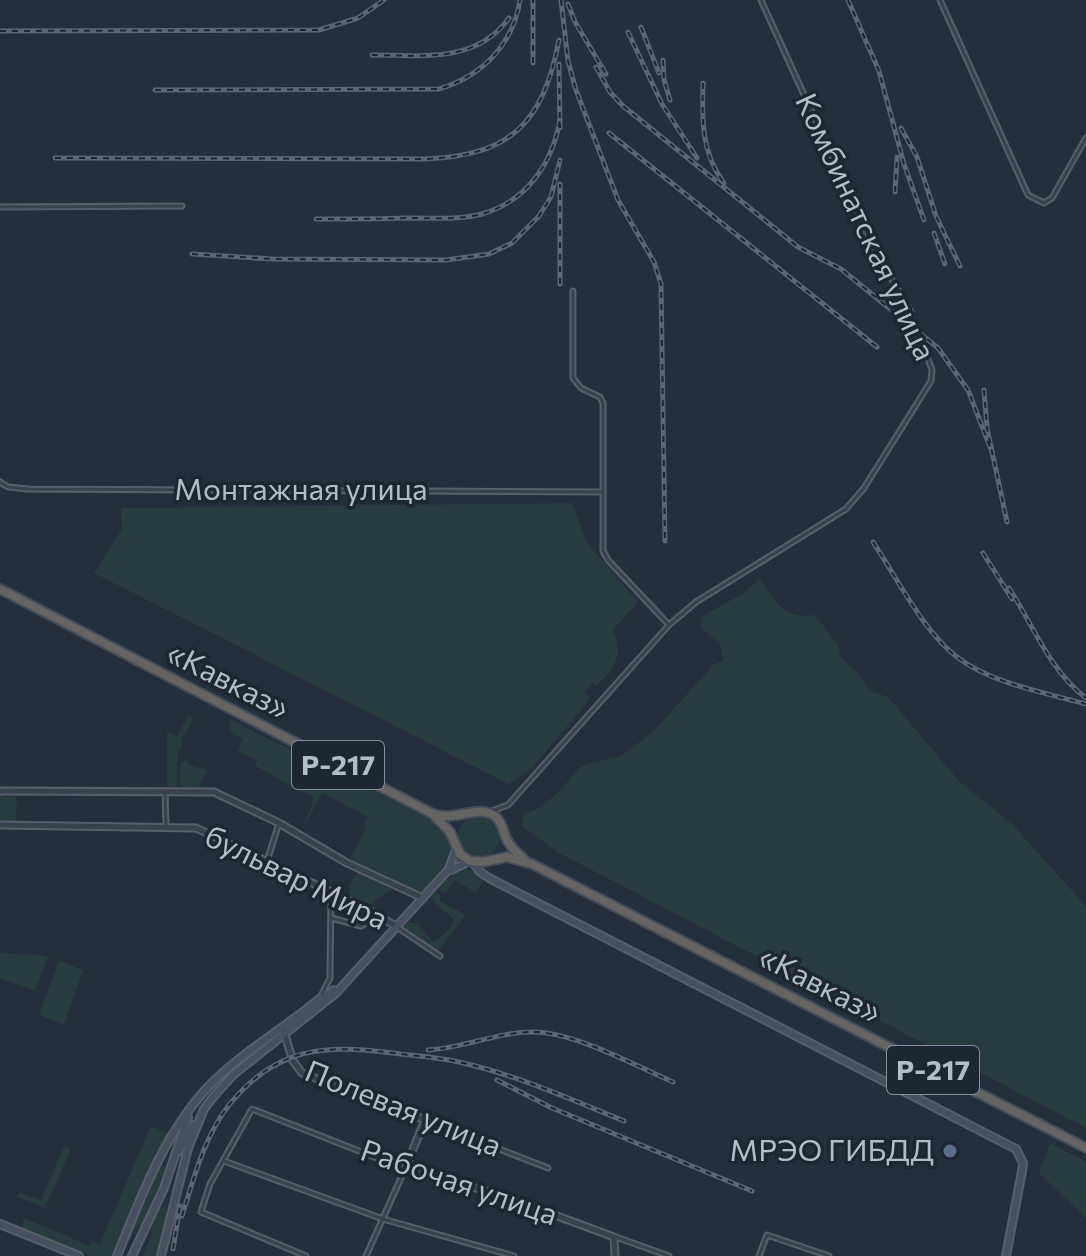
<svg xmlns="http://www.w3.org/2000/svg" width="1086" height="1256" font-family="Commissioner,sans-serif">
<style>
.green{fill:#263c3f}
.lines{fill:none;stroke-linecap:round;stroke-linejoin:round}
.minor-casing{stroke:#565f6c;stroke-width:7}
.tertiary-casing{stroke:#565f6c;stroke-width:9}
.secondary-casing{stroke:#565f6c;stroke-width:10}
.trunk-casing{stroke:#434c59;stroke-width:12}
.minor{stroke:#38414e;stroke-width:3}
.tertiary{stroke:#38414e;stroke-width:5}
.secondary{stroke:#465061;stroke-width:6}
.trunk{stroke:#656462;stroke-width:8}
.rail-casing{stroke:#5a6575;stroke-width:5}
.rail{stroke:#1d2633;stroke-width:2;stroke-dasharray:6;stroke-linecap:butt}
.service-dot{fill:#5c6f8a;stroke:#1d2633;stroke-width:3}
.labels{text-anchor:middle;stroke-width:7;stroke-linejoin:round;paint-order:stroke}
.shield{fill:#1d2633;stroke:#878f9c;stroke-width:2}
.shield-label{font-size:28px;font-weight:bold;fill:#b4bcc9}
.street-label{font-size:30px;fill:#b4bcc9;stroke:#1d2633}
.poi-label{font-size:30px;fill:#b4bcc9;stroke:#1d2633;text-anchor:end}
</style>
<rect width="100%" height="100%" fill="#242f3e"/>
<g class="green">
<path d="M572 503 587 543 638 602 613 630C624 656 615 667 596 687L593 683 585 692 590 699 531 769 509 784 94 573 122 529 121 508Z"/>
<path d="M760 579C774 601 786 620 815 615L838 645 841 658 856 671 870 691 888 697 959 781 1012 824 1086 906V1128L559 853 522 826 524 814 539 808 556 794 582 766 620 756 652 733 714 664 723 661 720 644 701 628V617L742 594Z"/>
<polygon points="189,715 193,719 181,740 183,742 177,757 177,785 170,789 167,786 167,732 177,736"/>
<path d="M231 720 437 822C463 849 443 869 424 892L419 893 352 863 350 858 366 830 363 828 368 817 322 793 302 831 314 798 255 766 257 760 238 751 243 739C233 734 227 732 231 720Z"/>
<polygon points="186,760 189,765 207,770 198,789 186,789 180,784 180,764"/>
<polygon points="0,794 5,797 17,797 16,823 0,824"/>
<circle cx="479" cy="837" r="21"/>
<polygon points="460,869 468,869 482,877 482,883 476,893 455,880 446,892 440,891 442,883"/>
<polygon points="358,871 392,887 393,889 377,899 370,907 349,898 350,885"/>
<polygon points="435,893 440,895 440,901 466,915 438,951 403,927 409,922 418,924 433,942 449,930 454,919 434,903 432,895"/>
<polygon points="0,953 48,956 35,991 0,978"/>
<polygon points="59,961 83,970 64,1024 39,1015"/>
<polygon points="150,1128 156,1128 169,1135 114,1256 90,1256 22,1228 24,1218 90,1246 92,1241 100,1244"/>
<polygon points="1050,1143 1086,1162 1086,1218 1039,1173"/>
<polygon points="64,1146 71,1149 45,1208 17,1197 19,1192 41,1200"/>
<polygon points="161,1165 166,1168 141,1226 138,1226 120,1256 145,1194"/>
<polygon points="166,1205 168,1209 159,1256 143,1256 153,1232 150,1230 162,1206"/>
</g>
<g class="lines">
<defs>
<g id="minor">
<polyline points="940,0 1028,195 1044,203 1052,198 1086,138"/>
<polyline points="0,207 182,206"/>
<polyline points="573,291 573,378 581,388 600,397 603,403 603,551 608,560 669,625"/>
<polyline points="0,482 8,487 28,489 603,492"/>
<polyline points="165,791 166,827"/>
<polyline points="492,811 508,805 669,625 696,602 846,509 864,488 931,381 932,370 928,359 914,340 911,333 911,312 874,249 761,0"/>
<polyline points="267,861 279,823"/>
<polyline points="331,918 361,926 366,923 369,910"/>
<polyline points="397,927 440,956"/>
<polyline points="322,994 330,978 331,892"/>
<polyline points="425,1120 548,1168"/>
<polyline points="224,1161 383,1219 514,1256"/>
<polyline points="616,1237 669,1256"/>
<polyline points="306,1256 201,1212 210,1184 252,1109 405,1169 366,1256"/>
<polyline points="759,1256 767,1235 829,1256"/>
</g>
<g id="tertiary">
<polyline points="0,791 214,792 279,823 347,863 423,898"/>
<polyline points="0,825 196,828 369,910 397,927"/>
<polyline points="284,1032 293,1061 302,1073 425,1120 405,1169 498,1194 614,1237 615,1256"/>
</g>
<g id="secondary">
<polyline points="472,861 479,871 489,878 1016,1149 1023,1163 1022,1171 1006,1256"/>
<polyline points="451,870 470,861"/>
<polyline points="179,1151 193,1125"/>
<polyline points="0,1224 79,1256"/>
<path d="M117 1256C141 1197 163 1136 207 1088 239 1054 282 1030 318 1000L334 990"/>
<polyline points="132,1256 164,1188 188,1117"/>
<polyline points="161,1256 188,1148 204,1109 214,1096 234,1074 336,993 449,869 456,849"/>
</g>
<g id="trunk">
<path d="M0 589 433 814C456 822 479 803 496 817 503 824 503 832 507 840 511 848 518 854 524 859"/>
<polyline points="433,814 450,832 460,854 470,861 483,862 507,857 532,864 1086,1148"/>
</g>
</defs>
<use href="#minor" class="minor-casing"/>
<use href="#tertiary" class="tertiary-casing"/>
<use href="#secondary" class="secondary-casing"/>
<use href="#trunk" class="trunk-casing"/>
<use href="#minor" class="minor"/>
<use href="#tertiary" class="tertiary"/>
<use href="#secondary" class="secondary"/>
<use href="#trunk" class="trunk"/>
<defs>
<g id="rail">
<polyline points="561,0 568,61 576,90 618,200 654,262 661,284 665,541"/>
<polyline points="848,0 879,71 904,164 924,220"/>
<polyline points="568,4 575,22 606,74"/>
<polyline points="641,27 659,73"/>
<polyline points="0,31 319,30 358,18 384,0"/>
<polyline points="628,32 662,104 697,158"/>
<path d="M372 55C422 55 476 64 509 18"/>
<polyline points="663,60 664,80 670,100"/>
<polyline points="533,63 533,0"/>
<polyline points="559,64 560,128"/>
<polyline points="596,67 610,92 623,106 782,234 798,247 841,269 938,348 968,390 992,452"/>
<path d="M703 83C702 119 701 153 724 183"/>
<path d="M155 90 439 89C482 76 513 45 520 0"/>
<polyline points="901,128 917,157 936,216 960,266"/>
<polyline points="609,133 877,347"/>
<path d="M55 158 424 159C510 156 543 124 559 40"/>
<polyline points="895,192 897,157"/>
<path d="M316 219C347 219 378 219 408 218 432 218 459 220 482 214 527 201 552 164 560 120"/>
<polyline points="934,233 945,264"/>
<polyline points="192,254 272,259 446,260 489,254 512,243 539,216 551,197 560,160"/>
<polyline points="560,284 560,184"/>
<polyline points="984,390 987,428 1007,522"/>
<path d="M873 542C897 578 923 631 957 657 990 683 1046 693 1086 704"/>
<polyline points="983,553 1012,599"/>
<path d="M1009 588C1033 625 1050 671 1086 698"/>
<path d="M428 1050C463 1048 498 1032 533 1032 574 1032 634 1065 673 1082"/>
<polyline points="497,1080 552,1108 752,1191"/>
<path d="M182 1216C194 1178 204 1137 229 1105 276 1047 324 1044 393 1053 415 1056 437 1057 459 1062 517 1075 570 1099 624 1121"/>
<polyline points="173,1249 180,1206"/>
</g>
</defs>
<use href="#rail" class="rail-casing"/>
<use href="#rail" class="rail"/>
</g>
<circle class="service-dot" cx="950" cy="1151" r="8"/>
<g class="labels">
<g class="shield">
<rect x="292" y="741" width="92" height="48" rx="6"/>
<rect x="887" y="1046" width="92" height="48" rx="6"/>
</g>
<g class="shield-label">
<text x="338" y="775">Р-217</text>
<text x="933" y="1080">Р-217</text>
</g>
<g class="street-label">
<text transform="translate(865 227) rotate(65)" y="10">Комбинатская улица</text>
<text x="301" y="500">Монтажная улица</text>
<text transform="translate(228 681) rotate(27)" y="10">«Кавказ»</text>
<text transform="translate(296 878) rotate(26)" y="10">бульвар Мира</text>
<text transform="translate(820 985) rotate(27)" y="10">«Кавказ»</text>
<text transform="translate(403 1109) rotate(22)" y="10">Полевая улица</text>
<text transform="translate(459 1183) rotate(19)" y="10">Рабочая улица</text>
</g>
<g class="poi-label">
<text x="934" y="1161">МРЭО ГИБДД</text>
</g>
</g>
</svg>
